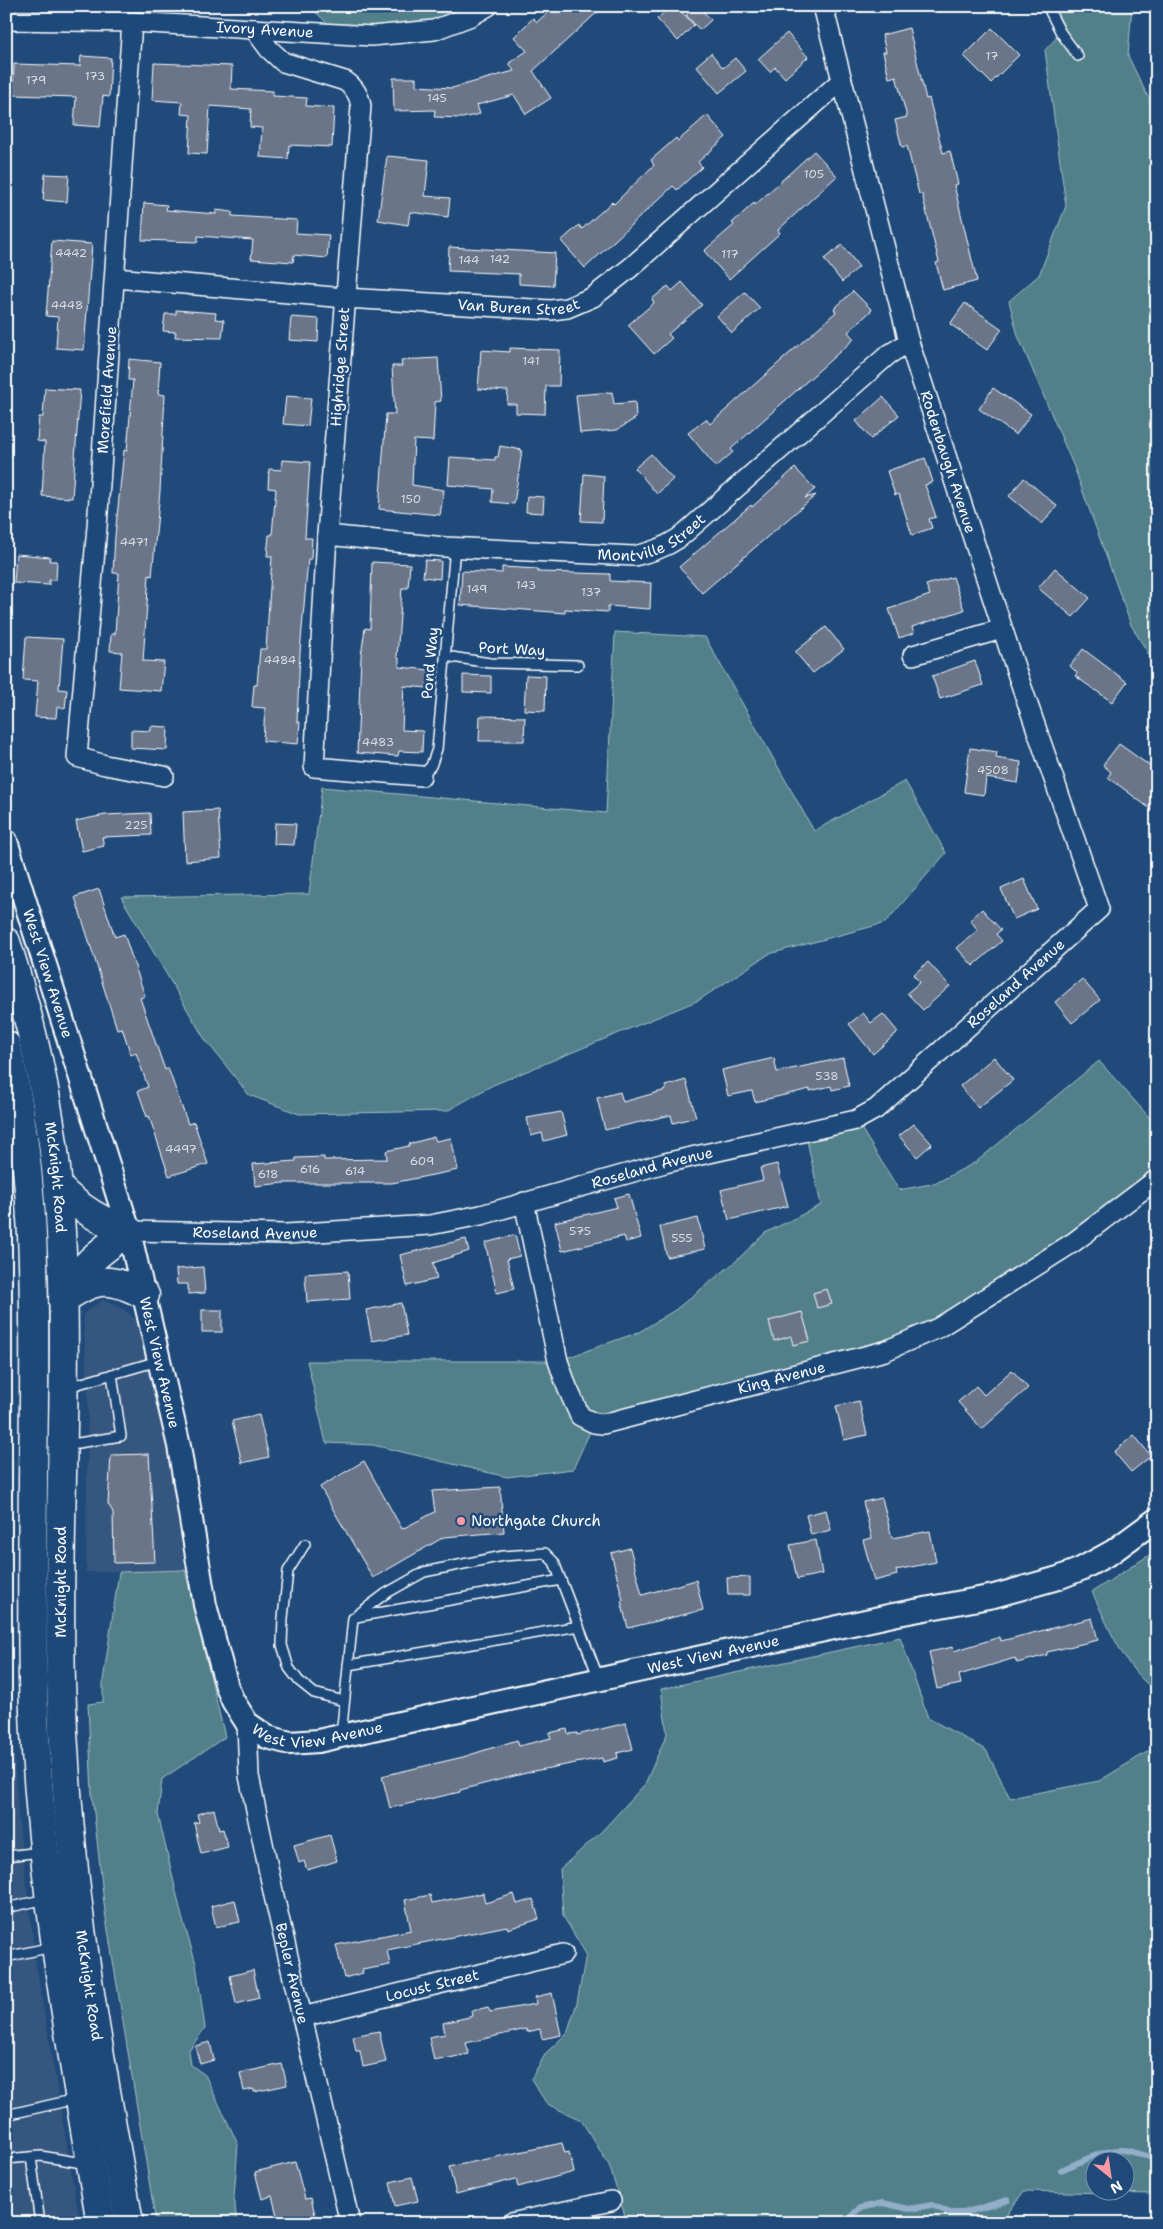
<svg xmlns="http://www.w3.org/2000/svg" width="1163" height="2229" font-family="'Shantell Sans',sans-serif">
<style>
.built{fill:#36577f}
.green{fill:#51808a;stroke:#a8c0c4;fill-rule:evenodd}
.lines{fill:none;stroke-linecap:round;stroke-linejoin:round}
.stream{stroke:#93aeca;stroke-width:6}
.building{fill:#6b748a;stroke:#fff}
.service-casing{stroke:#fff;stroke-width:12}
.minor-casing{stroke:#fff;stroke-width:22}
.tertiary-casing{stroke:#fff;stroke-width:26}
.trunk-casing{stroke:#fff;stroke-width:31}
.service{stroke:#1f4a7a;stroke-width:9}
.minor{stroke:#1f4a7a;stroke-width:19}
.tertiary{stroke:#1f4a7a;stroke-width:22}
.trunk{stroke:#1f4a7a;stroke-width:28}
.poi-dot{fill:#ff9aa2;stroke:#1f4a7a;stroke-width:2}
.labels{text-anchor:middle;stroke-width:5;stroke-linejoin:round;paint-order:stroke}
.number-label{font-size:12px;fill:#dadce2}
.street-label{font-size:15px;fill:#fff;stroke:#1f4a7a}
.poi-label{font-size:15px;fill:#fff;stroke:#1f4a7a;text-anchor:start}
</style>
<rect width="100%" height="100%" fill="#1f4a7a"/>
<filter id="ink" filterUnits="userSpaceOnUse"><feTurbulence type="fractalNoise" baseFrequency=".02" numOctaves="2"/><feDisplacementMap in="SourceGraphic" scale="10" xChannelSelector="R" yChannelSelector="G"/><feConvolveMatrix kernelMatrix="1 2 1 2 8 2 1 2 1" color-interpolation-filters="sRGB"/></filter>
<g filter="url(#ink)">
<g class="built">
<polygon points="103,1300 123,1309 139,1322 171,1468 185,1570 86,1572 88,1392 83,1314"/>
<polygon points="6,1459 14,1459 8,1653 18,1815 36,1964 80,2223 6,2223"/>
</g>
<g class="green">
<polygon points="309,6 488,6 471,16 341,36"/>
<polygon points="1047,6 1132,6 1128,56 1148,97 1157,106 1157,668 1131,625 1074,467 1018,336 1009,301 1039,275 1066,206 1045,50 1061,33"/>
<polygon points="615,632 705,637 814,831 905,781 946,853 885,923 769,954 699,1000 493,1085 447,1111 299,1114 249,1095 204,1038 121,897 309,894 322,787 606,813"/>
<polygon points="1099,1061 1157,1126 1157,1179 938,1328 594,1423 573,1469 507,1477 373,1445 326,1443 307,1361 558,1361 639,1332 675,1310 735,1262 765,1233 821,1205 805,1131 856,1120 899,1190 936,1183 976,1162"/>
<path d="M1157 1550V1690C1127 1676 1106 1621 1092 1592Z"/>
<polygon points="185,1570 225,1737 162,1779 158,1814 182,1917 196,1964 205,2028 189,2050 191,2065 205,2075 238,2144 234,2198 237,2223 156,2223 105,1912 92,1795 88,1704 103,1702 103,1681 119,1572"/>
<path d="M900 1637 928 1718 986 1750 1010 1798 1099 1781 1157 1746V2200L1151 2194 1024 2191 1001 2223H597L625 2216 609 2165 581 2120 547 2104 531 2079 546 2053 567 2033 577 2003 586 1954 563 1916 560 1869 602 1831 645 1784 667 1734 661 1689ZM1096 2162H1126V2192H1096Z"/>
</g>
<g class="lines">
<g class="stream">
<path d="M1061 2170C1079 2163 1103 2149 1122 2150 1134 2151 1144 2157 1157 2158"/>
<polyline points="853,2223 853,2214 860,2208 883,2203 909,2209 932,2205 950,2213 964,2213 1008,2200"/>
</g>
</g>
<g class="building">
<polygon points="555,6 604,6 533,71 551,98 526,114 514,95 477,105 480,114 462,118 434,117 435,110 394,111 393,78 416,78 416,86 452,88 514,71 509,63 527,51 514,37 533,18 537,22"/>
<polygon points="671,6 676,6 694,25 678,41 657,19"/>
<polygon points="696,6 698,6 711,20 700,30 686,15"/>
<polygon points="909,28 926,99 929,98 943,153 950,151 958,184 954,185 977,281 943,290 936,263 939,262 922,194 919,194 907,146 902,147 895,120 907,117 896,76 889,78 883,52 886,52 882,35"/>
<polygon points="992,28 1019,55 991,83 964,56"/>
<polygon points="787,33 808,57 785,78 775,67 770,72 758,59"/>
<polygon points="711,53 723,68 735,58 746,71 719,93 696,66"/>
<polygon points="81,56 111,58 109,97 103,96 100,127 74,125 76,97 13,95 14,64 80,66"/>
<polygon points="154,63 232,66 231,89 273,91 273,96 307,98 306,106 334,108 332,147 289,145 288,159 260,157 262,128 250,127 251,109 210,106 207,154 189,153 191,115 181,114 182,102 152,100"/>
<polygon points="707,115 726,137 698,162 702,167 677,190 673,186 585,268 561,241 579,225 582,229 612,202 614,204 654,165 651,160 676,138 678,141"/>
<polygon points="814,151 837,176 778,230 780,233 729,279 704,251 734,225 732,223 754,203 755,205"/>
<polygon points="387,156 429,160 425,196 450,198 448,217 410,212 408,225 378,220"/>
<polygon points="45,174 69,175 67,202 43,200"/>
<polygon points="144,203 167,205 166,210 216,214 216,210 232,212 232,216 297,220 296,233 329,235 327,258 294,255 293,262 251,259 253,240 198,236 198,242 142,240"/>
<polygon points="52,241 92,244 84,350 56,348 58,317 46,316"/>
<polygon points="842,245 859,267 842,282 824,259"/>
<polygon points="449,247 555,253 553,286 519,284 519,274 448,271"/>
<polygon points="682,282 702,305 668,334 672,338 654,354 628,325 654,303 652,299 668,286 672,291"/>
<polygon points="853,291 872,310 848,332 854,339 731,449 733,452 716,467 688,433 706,419 710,424 836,312 834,309"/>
<polygon points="745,292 760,308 732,333 717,316"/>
<polygon points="965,303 1002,329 987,350 950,324"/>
<polygon points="176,310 216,313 215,319 224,320 222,338 175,337 176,332 163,331 165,314 176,314"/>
<polygon points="291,317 319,319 318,342 289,340"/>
<polygon points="510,348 560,350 559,386 546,386 545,414 516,413 516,404 507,404 508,391 478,389 481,350 510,352"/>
<polygon points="438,358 441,401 435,402 433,441 414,440 412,485 444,490 440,515 379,509 386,414 395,414 392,366 402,366 401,360"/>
<polygon points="129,359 160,362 158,394 165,395 160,491 152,576 149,575 143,661 164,662 161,691 119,688 122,652 110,651 111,634 115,634 119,573 113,573 115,536 124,450 127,451 133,380 128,380"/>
<polygon points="45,388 80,390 72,498 42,496 45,442 37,441 39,417 43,417"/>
<polygon points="993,388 1031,414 1016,435 979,409"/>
<polygon points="612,392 614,404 635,402 636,418 617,430 580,433 576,395"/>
<polygon points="286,396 311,398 308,426 283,424"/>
<polygon points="883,397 899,415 871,439 856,421"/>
<polygon points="500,446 522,450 514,504 492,502 493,489 448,485 450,457 495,460 495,457 498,457"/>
<polygon points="651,454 673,479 657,494 635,468"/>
<polygon points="925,458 933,482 925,485 936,517 929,519 932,528 912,535 899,494 895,495 887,471"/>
<polygon points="282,460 310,462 305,538 312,538 311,559 308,559 300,652 297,722 300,722 298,744 263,741 265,708 252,707 254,685 257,685 260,649 266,649 268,619 272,556 267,556 269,535 272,535 276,489 268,488 269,469 281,470"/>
<polygon points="795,468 815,489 805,498 816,495 702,593 679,567 751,505 752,507"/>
<polygon points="584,474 604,476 602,522 581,521"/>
<polygon points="1024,478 1057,506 1042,524 1009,496"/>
<polygon points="527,496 544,497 543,513 526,512"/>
<polygon points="16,554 50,557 49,561 57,561 56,580 49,580 49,585 14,583"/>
<polygon points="425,560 441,561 440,579 423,577"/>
<polygon points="372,562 410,564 408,588 402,588 397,657 399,658 399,667 430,670 428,688 404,686 402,730 423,731 422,752 399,751 398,756 357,753 361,656 365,628 370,629"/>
<polygon points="502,567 538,569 538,572 610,574 610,581 651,583 650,609 608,606 608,612 565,609 565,613 460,605 462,571 502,573"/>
<polygon points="1055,568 1090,598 1073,617 1038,588"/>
<polygon points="953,577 964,610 912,627 914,633 899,638 889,609 930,595 926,585"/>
<polygon points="826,627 844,649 813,673 795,652"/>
<polygon points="26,637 63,639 59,689 67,690 65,708 57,707 56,718 35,717 38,681 23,680"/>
<polygon points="1083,649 1127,682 1112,702 1075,676 1077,673 1070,666"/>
<polygon points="975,661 983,685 940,699 932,676"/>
<polygon points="463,675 491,676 491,693 463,692"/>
<polygon points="526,675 546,676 545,711 524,710"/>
<polygon points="480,716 525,717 524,741 479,741"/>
<polygon points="151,726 168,727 167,750 131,748 131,730 151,731"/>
<polygon points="1119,744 1157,771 1157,814 1108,777 1111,772 1103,765"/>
<polygon points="970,748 997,752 996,758 1021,762 1018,783 986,778 984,795 964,792"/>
<polygon points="218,810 221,858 185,861 183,812"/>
<polygon points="150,813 151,835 102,837 104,846 82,851 76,821 105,815"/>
<polygon points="275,823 296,824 294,845 274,844"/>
<polygon points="1024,879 1037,909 1014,919 1001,889"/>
<polygon points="99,889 115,937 124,934 145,996 140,998 165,1070 168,1068 188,1124 194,1122 208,1164 169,1176 149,1116 147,1117 138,1091 148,1087 136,1053 131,1055 122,1028 117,1029 75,897"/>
<polygon points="982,909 1001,930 996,934 1002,941 973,966 957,948 978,930 970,920"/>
<polygon points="928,962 950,986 923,1010 907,993 920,982 913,975"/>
<polygon points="1082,979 1100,1000 1072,1023 1055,1002"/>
<polygon points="863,1013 871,1023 883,1014 898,1032 873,1054 849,1024"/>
<polygon points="994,1057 1013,1080 978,1108 960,1086"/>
<polygon points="774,1058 777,1072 843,1058 849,1086 832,1090 831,1086 810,1091 810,1089 755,1102 752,1091 728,1096 722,1070"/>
<polygon points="686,1080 696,1117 673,1123 671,1115 605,1130 597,1098 620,1092 623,1102 666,1090 665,1086"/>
<polygon points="561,1112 567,1135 544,1141 542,1133 531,1136 527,1118"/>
<polygon points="914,1124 932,1144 917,1157 899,1136"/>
<polygon points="434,1137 436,1141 451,1138 458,1170 392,1183 283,1183 255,1186 253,1164 296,1161 296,1158 324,1157 324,1160 387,1159 386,1151 409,1146 409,1144"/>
<polygon points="777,1164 788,1206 729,1220 721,1190 763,1180 760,1168"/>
<polygon points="629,1194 641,1238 626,1242 624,1236 562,1251 555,1222 617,1207 614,1198"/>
<polygon points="698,1218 705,1249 667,1257 660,1227"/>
<polygon points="515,1235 520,1256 507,1259 514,1289 497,1293 485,1243"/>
<polygon points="466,1239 469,1251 433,1263 437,1279 407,1286 400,1255"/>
<polygon points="203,1267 205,1293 188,1294 188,1284 177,1284 176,1269"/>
<polygon points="348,1271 350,1299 307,1302 305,1274"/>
<polygon points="827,1289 832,1304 817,1308 813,1293"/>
<polygon points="401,1303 407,1335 372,1341 366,1310"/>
<rect x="202" y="1310" width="20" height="22"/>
<polygon points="802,1312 810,1341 793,1345 791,1336 774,1341 769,1321"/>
<polygon points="1012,1370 1028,1388 982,1429 958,1402 976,1386 984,1395"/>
<polygon points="859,1401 867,1435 844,1440 836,1406"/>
<polygon points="259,1415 269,1457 242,1463 232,1421"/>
<polygon points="1134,1435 1151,1456 1131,1472 1114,1452"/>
<polygon points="149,1454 155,1562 114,1563 113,1512 108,1504 111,1455"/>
<polygon points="364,1461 402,1529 435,1512 432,1491 500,1487 504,1532 444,1537 373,1578 320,1487"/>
<polygon points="882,1498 892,1538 930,1531 936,1562 896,1570 897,1575 874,1581 863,1540 872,1538 863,1502"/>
<polygon points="826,1510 831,1530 811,1535 806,1515"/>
<polygon points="816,1540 822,1574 797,1579 790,1545"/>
<polygon points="630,1548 642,1595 696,1580 703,1610 628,1628 621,1601 623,1600 611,1553"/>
<polygon points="750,1577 750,1595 728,1595 727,1578"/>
<polygon points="1092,1618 1098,1640 1047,1652 1047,1655 1017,1663 1015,1658 959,1675 961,1684 937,1689 929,1652 953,1647 954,1651 1000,1637 1001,1641"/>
<polygon points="626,1723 633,1749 617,1753 618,1758 603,1762 602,1758 534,1771 460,1790 460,1792 390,1808 382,1776 463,1757 517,1740 519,1746 551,1738 549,1733 567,1729 568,1734 577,1733 577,1735"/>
<polygon points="214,1809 219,1830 223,1829 228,1847 201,1854 194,1823 199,1822 197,1814"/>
<polygon points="330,1835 337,1861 307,1870 304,1861 299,1863 294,1845"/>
<polygon points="483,1893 485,1903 514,1894 517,1904 533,1899 539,1919 508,1929 507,1926 387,1950 390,1965 362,1970 363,1973 344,1978 336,1945 411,1930 405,1900 430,1895 432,1903"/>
<polygon points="235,1900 240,1922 216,1927 211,1906"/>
<polygon points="253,1970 259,1998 236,2004 230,1976"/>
<polygon points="552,1993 561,2035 542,2039 540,2029 527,2032 526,2029 466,2043 469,2054 434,2061 429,2037 445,2034 443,2023 473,2016 472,2011 488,2007 490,2012 536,2004 535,1997"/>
<polygon points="379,2031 386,2062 363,2067 360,2051 356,2051 353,2036"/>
<polygon points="210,2042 214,2060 200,2064 195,2046"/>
<polygon points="282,2064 287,2085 254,2092 254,2089 244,2091 240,2073"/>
<polygon points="562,2143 565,2153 569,2152 574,2172 518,2187 516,2179 456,2194 449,2167"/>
<polygon points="295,2162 305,2199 311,2198 317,2223 279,2223 272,2196 262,2199 255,2172"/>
<polygon points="412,2177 418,2201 395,2206 390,2182"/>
</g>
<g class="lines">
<defs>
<g id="service">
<polyline points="1047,6 1061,33 1078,56"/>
<polyline points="445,656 490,663 578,665"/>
<polyline points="421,776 431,766 437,749 455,547"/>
<polyline points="68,1387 158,1361"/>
<polyline points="66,1445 121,1436 112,1374"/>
<polyline points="305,1544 288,1571 283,1618 282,1645 289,1668 299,1681 314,1693 344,1701"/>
<polyline points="356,1617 561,1580"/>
<polyline points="348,1665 579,1626"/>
<polyline points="341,1736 353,1618 385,1594 424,1572 503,1556 545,1553 554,1562 599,1679"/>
<polyline points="6,1856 41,1852"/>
<polyline points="6,1908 46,1899"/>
<polyline points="6,1957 52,1947"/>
<polyline points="6,2115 76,2099"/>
<polyline points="31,2157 40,2223"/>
<polyline points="6,2159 41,2156 88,2164"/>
</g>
<g id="minor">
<path id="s1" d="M6 20 132 22 372 36 434 30 471 16 488 6"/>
<polyline points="132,22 97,527 77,757 105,765 164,776"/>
<path d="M254 29 269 49 283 62 345 81C354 87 359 94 361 106L327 535 314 767 421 776"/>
<path id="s2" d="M115 278 345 298 551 310 567 308 593 297 630 268 841 81"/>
<path id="s3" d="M327 535 445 547 634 556C651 552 664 548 679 538L888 355 909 342"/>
<polyline points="913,655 1002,629"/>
<path id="s4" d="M524 1202 558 1361 567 1387 580 1416 594 1423 603 1424 885 1351 938 1328 1074 1242 1157 1179"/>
<path id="s5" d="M129 1231 286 1234 430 1225 481 1215 665 1163 856 1120 876 1109 1099 909 1017 673 909 342 823 6"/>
<path id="s6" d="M247 1723 249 1776 274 1896 350 2223"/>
<path id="s7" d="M302 2017 563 1954"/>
<polyline points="511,2223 611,2201"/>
</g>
<g id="tertiary">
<path id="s8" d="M6 841 129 1231 179 1446 205 1605 227 1687 233 1701 247 1723 267 1737 290 1743 318 1741 893 1615 994 1596 1058 1578 1081 1569 1112 1552 1157 1519"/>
</g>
<g id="trunk">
<path id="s9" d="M6 942C32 1023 51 1105 58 1189 72 1353 56 1518 61 1682 64 1780 73 1877 87 1973 99 2057 115 2140 129 2223"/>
<path d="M6 1045C35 1162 35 1280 34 1400 33 1493 31 1586 33 1680 37 1863 70 2043 101 2223"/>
<path d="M58 1187C79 1208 101 1222 129 1231"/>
<path d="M63 1300C80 1266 99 1252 129 1231"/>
<path d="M63 1300C95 1277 110 1276 145 1295"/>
</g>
</defs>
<use href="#service" class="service-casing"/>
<use href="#minor" class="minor-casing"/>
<use href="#tertiary" class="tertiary-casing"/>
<use href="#trunk" class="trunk-casing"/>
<use href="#service" class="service"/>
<use href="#minor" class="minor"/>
<use href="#tertiary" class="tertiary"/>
<use href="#trunk" class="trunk"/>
</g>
</g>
<circle class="poi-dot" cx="461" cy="1521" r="5"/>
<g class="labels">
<g class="number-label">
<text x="992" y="60">17</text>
<text x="95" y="80">173</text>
<text x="36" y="84">179</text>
<text x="437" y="102">145</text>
<text x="814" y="178">105</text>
<text x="71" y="257">4442</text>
<text x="730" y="258">117</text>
<text x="500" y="263">142</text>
<text x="469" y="264">144</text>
<text x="67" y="309">4448</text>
<text x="531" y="365">141</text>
<text x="411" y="503">150</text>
<text x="134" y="546">4471</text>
<text x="526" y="589">143</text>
<text x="477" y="593">149</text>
<text x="591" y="596">137</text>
<text x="280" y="664">4484</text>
<text x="378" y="746">4483</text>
<text x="993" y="774">4508</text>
<text x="136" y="829">225</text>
<text x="827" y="1080">538</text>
<text x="181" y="1153">4497</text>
<text x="422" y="1165">609</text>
<text x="310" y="1173">616</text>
<text x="355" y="1175">614</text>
<text x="268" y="1178">618</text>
<text x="580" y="1235">575</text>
<text x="682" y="1242">555</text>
</g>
<g class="street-label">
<text dy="5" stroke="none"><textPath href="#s1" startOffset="259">Ivory Avenue</textPath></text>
<text dy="5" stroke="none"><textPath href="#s2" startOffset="405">Van Buren Street</textPath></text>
<text transform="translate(340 367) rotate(-86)" y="5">Highridge Street</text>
<text transform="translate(107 390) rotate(-86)" y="5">Morefield Avenue</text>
<text transform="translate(948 462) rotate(72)" y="5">Rodenbaugh Avenue</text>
<text dy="5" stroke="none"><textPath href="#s3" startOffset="330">Montville Street</textPath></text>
<text transform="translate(512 649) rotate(3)" y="5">Port Way</text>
<text transform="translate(430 663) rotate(-85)" y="5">Pond Way</text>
<text dy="5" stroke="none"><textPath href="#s8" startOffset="139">West View Avenue</textPath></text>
<text dy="5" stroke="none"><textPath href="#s5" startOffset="951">Roseland Avenue</textPath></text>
<text dy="5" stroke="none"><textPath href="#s5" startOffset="531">Roseland Avenue</textPath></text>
<text dy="5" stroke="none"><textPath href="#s9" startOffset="241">McKnight Road</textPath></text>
<text dy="5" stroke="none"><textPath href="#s5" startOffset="126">Roseland Avenue</textPath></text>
<text dy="5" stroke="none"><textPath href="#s8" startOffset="544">West View Avenue</textPath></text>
<text dy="5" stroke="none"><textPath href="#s4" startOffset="431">King Avenue</textPath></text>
<text transform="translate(61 1582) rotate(-90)" y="5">McKnight Road</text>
<text dy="5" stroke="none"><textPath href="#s8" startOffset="1398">West View Avenue</textPath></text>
<text dy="5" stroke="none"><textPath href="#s8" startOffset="992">West View Avenue</textPath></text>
<text dy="5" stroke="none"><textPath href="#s6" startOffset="255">Bepler Avenue</textPath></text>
<text dy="5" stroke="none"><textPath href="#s9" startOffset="1051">McKnight Road</textPath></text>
<text dy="5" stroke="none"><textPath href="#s7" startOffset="134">Locust Street</textPath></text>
</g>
<g class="poi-label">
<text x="471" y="1526">Northgate Church</text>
</g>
</g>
<rect width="1163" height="2229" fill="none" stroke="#1f4a7a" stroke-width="25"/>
<rect x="12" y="12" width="1138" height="2204" fill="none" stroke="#fff" stroke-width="2" filter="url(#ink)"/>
<g transform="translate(1110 2176) rotate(150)"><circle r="24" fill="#1f4a7a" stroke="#7992af"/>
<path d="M0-4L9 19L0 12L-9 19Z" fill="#ff9aa2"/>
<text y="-8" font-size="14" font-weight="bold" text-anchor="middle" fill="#ffffff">N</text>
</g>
</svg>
